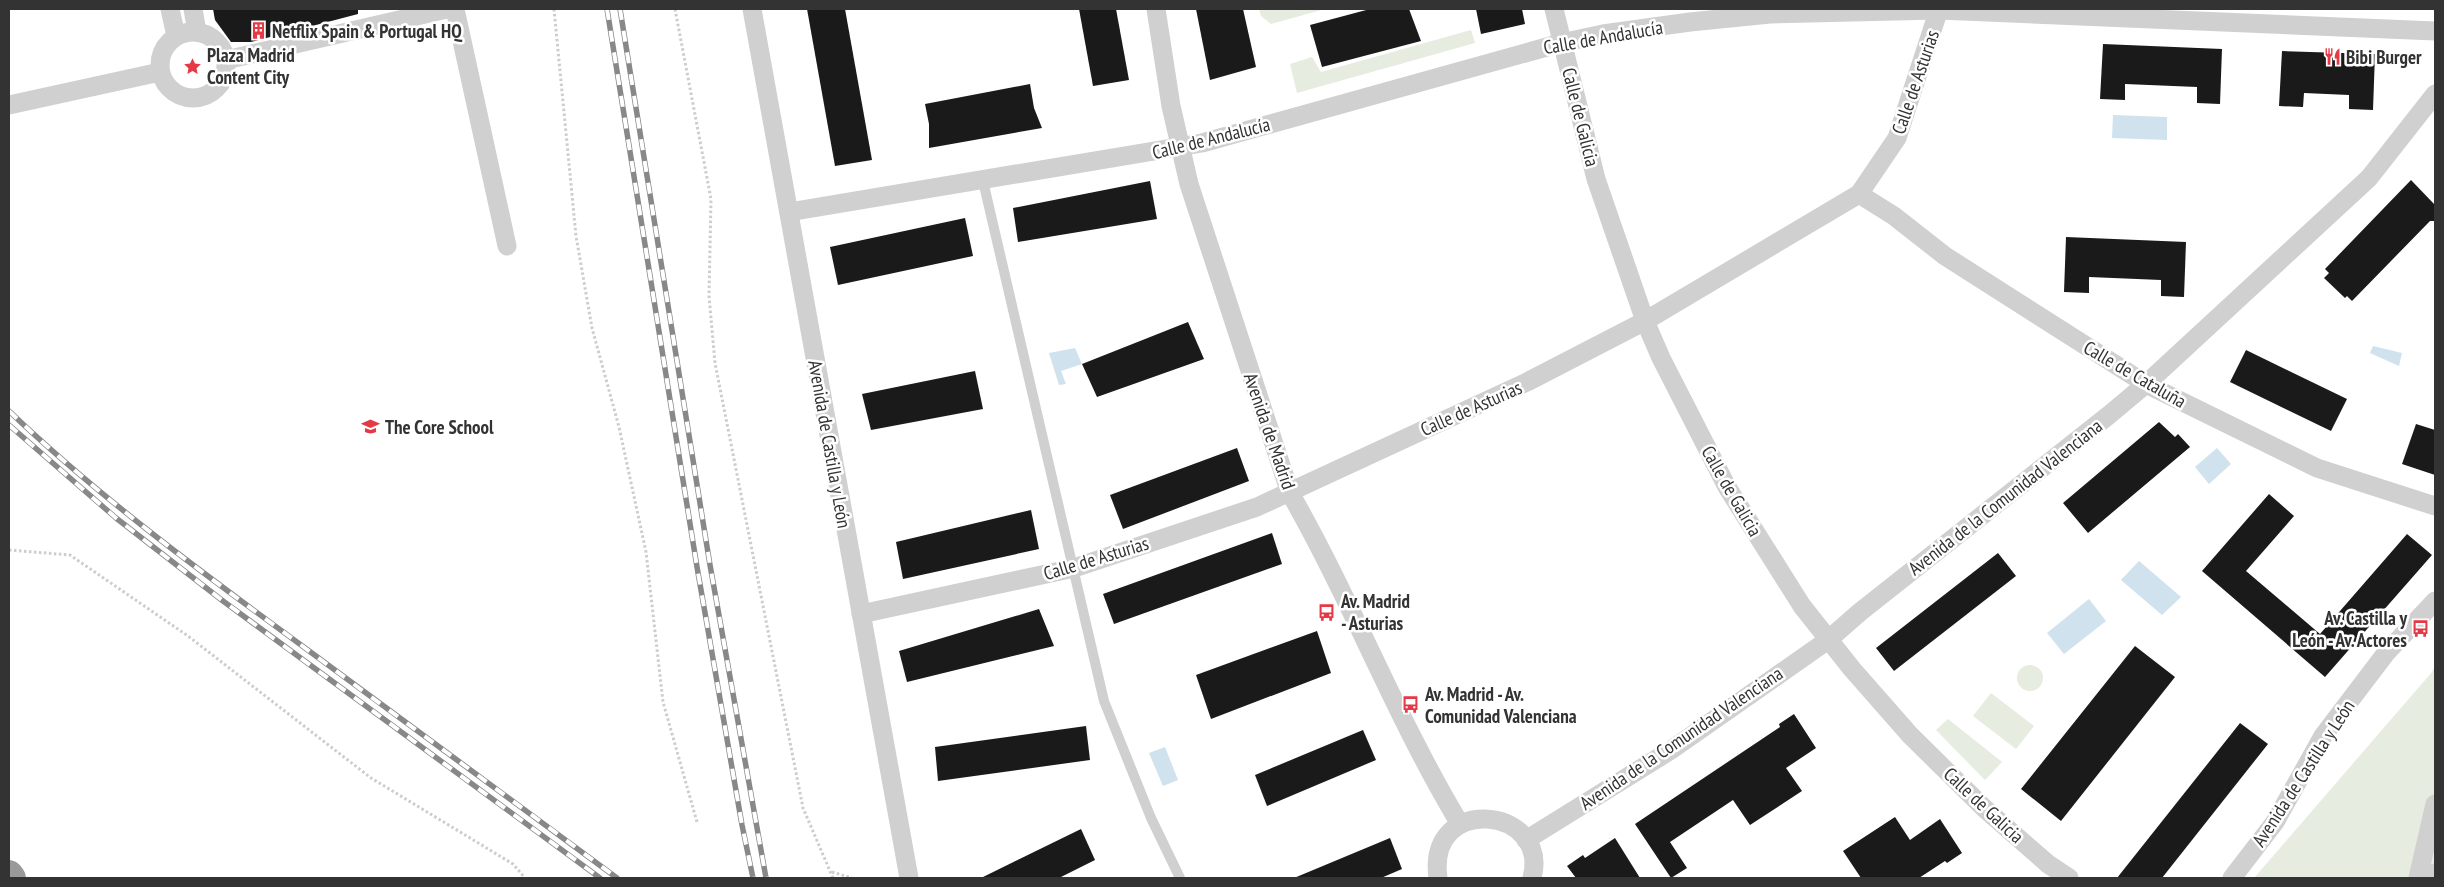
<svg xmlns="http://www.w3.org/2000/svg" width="2444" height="887" font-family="'PT Sans Narrow',sans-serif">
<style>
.green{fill:#e6ecdf}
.water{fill:#cfe2ee}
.building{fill:#1a1a1a}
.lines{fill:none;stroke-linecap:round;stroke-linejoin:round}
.path{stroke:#cdcdcd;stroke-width:3;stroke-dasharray:2.5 2.5;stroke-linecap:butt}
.lane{stroke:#d0d0d0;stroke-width:10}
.street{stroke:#d0d0d0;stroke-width:19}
.highway{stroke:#9a9a9a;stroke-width:28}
.rail-casing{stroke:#888;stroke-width:5.5}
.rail{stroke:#fff;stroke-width:4;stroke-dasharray:11;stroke-linecap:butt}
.labels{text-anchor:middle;stroke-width:5;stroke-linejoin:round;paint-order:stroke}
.poi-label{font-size:19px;font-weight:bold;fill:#333;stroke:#fff;text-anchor:start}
.street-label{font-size:19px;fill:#333;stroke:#fff}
</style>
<rect width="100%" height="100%" fill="#fff"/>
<g class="green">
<polygon points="1259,9 1325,9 1271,24 1261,16"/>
<polygon points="1471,30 1475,43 1297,93 1290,64 1312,57 1321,72"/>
<circle cx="2030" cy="678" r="13"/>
<polygon points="2435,666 2435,878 2254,878 2432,672"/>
<polygon points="1991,693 2034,726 2016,749 1973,716"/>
<polygon points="1948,719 2002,762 1985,780 1936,730"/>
</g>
<g class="water">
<polygon points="2113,115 2167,117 2167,140 2112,138"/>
<polygon points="2373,346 2402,353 2399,366 2370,353"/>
<polygon points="1075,348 1082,364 1061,371 1066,384 1059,385 1049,353"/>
<polygon points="2217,448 2231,464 2209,484 2195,467"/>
<polygon points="2139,561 2181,597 2162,615 2121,580"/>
<polygon points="2089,599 2106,621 2064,654 2047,633"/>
<polygon points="1165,747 1178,780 1163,786 1149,753"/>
</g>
<g class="building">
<polygon points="213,9 358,9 358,14 251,42 231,42 215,20"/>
<polygon points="807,9 845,9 872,160 835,166"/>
<polygon points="1079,9 1116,9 1129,80 1093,86"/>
<polygon points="1196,9 1243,9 1256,67 1210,80"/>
<polygon points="1370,9 1409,9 1421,41 1322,67 1310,25"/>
<polygon points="1476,9 1522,9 1525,24 1481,34"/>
<polygon points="2103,44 2222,49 2220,104 2197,103 2197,87 2125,84 2125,100 2100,99"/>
<polygon points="2282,51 2375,54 2373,110 2349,109 2349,95 2304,93 2303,107 2279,106"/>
<polygon points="1030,84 1034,108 1042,128 929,148 929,124 925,104"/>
<polygon points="2411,180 2435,205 2435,221 2430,221 2352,301 2347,296 2345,298 2324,278 2329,273 2325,269"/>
<polygon points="1150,181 1157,219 1018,242 1013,208"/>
<polygon points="965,218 973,256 838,285 830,247"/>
<polygon points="2066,237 2186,242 2184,297 2161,296 2161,280 2089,277 2089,293 2064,292"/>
<polygon points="1188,322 1204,359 1097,397 1082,364"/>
<polygon points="2246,350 2347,399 2331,431 2230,382"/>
<polygon points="975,371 983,409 871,430 862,394"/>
<polygon points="2159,422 2175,437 2178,434 2190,447 2088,533 2063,503"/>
<polygon points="2416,424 2435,430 2435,475 2402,464"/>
<polygon points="1237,448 1249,481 1123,529 1110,495"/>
<polygon points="2269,494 2294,516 2246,571 2320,634 2407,534 2432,555 2325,677 2202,571"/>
<polygon points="1031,510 1039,549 903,579 896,542"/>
<polygon points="1272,533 1282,564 1114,624 1103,594"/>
<polygon points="1998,553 2016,576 1894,671 1876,648"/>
<polygon points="1039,609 1054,646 907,682 899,651"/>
<polygon points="1317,631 1331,673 1211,719 1196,675"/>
<polygon points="2135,646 2175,677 2061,821 2021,789"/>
<polygon points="1794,714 1816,748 1786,768 1802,791 1750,825 1733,800 1670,842 1687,868 1671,878 1635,824 1780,727 1779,724"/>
<polygon points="2240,723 2268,744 2162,878 2117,878"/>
<polygon points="1086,726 1090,760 938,781 935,747"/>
<polygon points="1363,730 1376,760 1267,806 1255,775"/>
<polygon points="1895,817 1910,840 1940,819 1962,853 1947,863 1945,861 1919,878 1861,878 1843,851"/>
<polygon points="1081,829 1095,860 1059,878 981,878"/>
<polygon points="1390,838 1402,869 1381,878 1294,878"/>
<polygon points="1615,838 1640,878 1576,878 1567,866 1583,855 1585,858"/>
</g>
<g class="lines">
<g class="path">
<polyline points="554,9 576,236 592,328 619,427 646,552 663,702 697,822"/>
<polyline points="675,9 711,199 709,296 715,363 803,808 833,878"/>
<polyline points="9,550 70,555 188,636 371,778 513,864 525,878"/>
<polyline points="832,872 852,878"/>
</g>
<polyline class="lane" points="983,181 1104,701 1151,818 1180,878"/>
<g class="street">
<polyline points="170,9 176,36"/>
<polyline points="193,9 197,32"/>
<polyline points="455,9 507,246"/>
<polyline points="752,9 909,878"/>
<path d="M1156 9 1171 106 1189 184 1290 493C1352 601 1396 718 1460 824"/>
<polyline points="1554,9 1596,179 1645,321 1661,358 1727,487 1802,606 1852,669 1910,735 1984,808 2048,864 2069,878"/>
<circle cx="193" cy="65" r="33"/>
<polyline points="226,60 447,9"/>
<polyline points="9,105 160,72"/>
<polyline points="1859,194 1894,216 1945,256 2146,384 2317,468 2435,506"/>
<polyline points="789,212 1202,143 1561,43 1603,34 1690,22 1770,14 1939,10 2435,31"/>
<polyline points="861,614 1074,568 1257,507 1527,382 1645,321 1859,194 1897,138 1939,9"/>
<polyline points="1526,840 1671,750 1828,640 1860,612 2109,415 2146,384 2369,178 2435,94"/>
<path d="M1438 878C1426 792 1551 807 1532 878"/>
<polyline points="2232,878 2275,822 2323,736 2386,653 2435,601"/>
<polyline points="2418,878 2435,804"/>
<polyline points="2434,878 2435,873"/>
</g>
<polyline class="highway" points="9,874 12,878"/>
<defs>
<g id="rail">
<polyline points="607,9 697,567 742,825 753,878"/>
<polyline points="620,9 710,565 766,878"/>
<path d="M9 411C99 497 200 571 301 645 406 723 512 800 617 878"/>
<polyline points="9,425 116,518 223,601 600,878"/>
</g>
</defs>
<use href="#rail" class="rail-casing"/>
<use href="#rail" class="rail"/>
</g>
<defs>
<symbol id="building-bare" viewBox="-9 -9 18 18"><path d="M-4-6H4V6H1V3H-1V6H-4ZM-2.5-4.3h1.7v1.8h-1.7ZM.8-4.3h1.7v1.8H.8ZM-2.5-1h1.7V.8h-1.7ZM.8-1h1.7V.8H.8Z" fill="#e63946" stroke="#fff" stroke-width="2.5" paint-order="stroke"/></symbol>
<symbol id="restaurant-bare" viewBox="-9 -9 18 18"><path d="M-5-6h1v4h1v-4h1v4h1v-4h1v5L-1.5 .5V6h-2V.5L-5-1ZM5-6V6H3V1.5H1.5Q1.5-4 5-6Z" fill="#e63946" stroke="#fff" stroke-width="2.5" paint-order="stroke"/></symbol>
<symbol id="sight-bare" viewBox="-9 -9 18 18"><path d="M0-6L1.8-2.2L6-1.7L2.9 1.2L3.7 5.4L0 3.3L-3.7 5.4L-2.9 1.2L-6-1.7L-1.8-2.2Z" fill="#e63946" stroke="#fff" stroke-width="2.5" paint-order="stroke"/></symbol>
<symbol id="university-bare" viewBox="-9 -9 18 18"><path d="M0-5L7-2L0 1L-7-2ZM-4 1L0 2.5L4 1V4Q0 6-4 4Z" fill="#e63946" stroke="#fff" stroke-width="2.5" paint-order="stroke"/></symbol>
<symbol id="bus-bare" viewBox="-9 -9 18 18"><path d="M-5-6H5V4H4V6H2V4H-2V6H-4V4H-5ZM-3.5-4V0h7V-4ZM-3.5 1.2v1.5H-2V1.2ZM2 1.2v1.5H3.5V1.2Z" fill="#e63946" stroke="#fff" stroke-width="2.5" paint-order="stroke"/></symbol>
</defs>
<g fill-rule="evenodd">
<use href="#building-bare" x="246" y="18" width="25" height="25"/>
<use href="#restaurant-bare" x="2320" y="44" width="25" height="25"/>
<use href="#sight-bare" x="180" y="54" width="25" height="25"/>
<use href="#university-bare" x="358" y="414" width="25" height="25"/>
<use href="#bus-bare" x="1314" y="600" width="25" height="25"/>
<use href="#bus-bare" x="2408" y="616" width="25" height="25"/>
<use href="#bus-bare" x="1398" y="692" width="25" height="25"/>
</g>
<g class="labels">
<g class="poi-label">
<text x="272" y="38">Netflix Spain &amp; Portugal HQ</text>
<text x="207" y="62">Plaza Madrid<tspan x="207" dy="22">Content City</tspan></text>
<text x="2346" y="64">Bibi Burger</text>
<text x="385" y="434">The Core School</text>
<text x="1341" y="608">Av. Madrid<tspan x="1341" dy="22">- Asturias</tspan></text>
<text x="2407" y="625" text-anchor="end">Av. Castilla y<tspan x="2407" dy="22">León - Av. Actores</tspan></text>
<text x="1425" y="701">Av. Madrid - Av.<tspan x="1425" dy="22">Comunidad Valenciana</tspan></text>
</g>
<g class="street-label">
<text transform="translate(1603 37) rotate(-10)" y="7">Calle de Andalucía</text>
<text transform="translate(1915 82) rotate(-71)" y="7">Calle de Asturias</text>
<text transform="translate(1581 117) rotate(76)" y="7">Calle de Galicia</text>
<text transform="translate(1211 138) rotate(-14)" y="7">Calle de Andalucía</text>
<text transform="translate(2135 374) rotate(30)" y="7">Calle de Cataluña</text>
<text transform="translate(1471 408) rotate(-24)" y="7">Calle de Asturias</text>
<text transform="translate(1270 431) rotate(71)" y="7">Avenida de Madrid</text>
<text transform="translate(830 444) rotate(80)" y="7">Avenida de Castilla y León</text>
<text transform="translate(1732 491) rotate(60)" y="7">Calle de Galicia</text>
<text transform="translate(2005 497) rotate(-38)" y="7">Avenida de la Comunidad Valenciana</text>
<text transform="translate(1096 558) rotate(-17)" y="7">Calle de Asturias</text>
<text transform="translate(1681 738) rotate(-34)" y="7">Avenida de la Comunidad Valenciana</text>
<text transform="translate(2303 773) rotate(-57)" y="7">Avenida de Castilla y León</text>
<text transform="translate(1984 805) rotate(43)" y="7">Calle de Galicia</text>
</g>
</g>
<rect width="2444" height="887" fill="none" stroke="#333333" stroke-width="20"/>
</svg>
